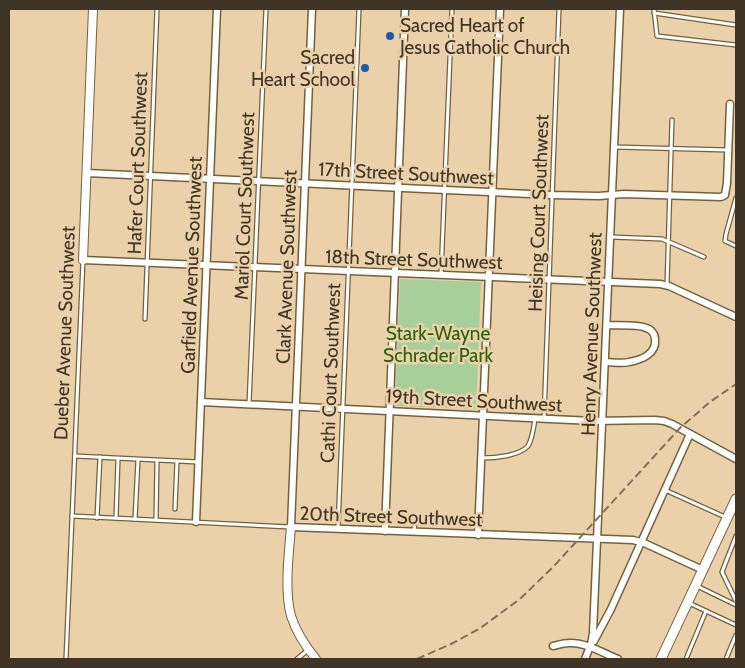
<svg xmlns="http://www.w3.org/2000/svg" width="745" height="668" font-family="Cabin,sans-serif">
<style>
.green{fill:#a8cf9a}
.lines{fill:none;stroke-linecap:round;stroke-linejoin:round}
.service-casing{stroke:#76603c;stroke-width:5.5}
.minor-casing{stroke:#76603c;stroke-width:9}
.tertiary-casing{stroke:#76603c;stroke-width:10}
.secondary-casing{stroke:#76603c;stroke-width:11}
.service{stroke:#fff;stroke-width:3}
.minor{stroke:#fff;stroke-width:6}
.tertiary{stroke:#fff;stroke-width:8}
.secondary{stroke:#fff;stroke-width:9}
.rail{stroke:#827159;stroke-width:2;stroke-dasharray:8 4;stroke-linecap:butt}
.poi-dot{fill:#1e59aa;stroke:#ebd1aa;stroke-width:2}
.labels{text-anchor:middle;stroke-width:5;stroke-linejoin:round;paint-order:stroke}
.poi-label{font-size:19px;fill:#3f3425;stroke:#ebd1aa;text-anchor:start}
.street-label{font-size:19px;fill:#3f3425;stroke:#ebd1aa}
.park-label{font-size:19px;fill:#286209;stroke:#ebd1aa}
</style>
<rect width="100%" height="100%" fill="#ebd1aa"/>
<polygon class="green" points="400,279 481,282 476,409 395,406"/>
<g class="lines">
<defs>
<g id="service">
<polyline points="654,9 657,36 736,45"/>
<polyline points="654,13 736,25"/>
<polyline points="615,147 728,150"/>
<polyline points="736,198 726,234 725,241 736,246"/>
<polyline points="611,237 662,239 704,257"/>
<polyline points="441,275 452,9"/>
<polyline points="667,285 672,120"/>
<polyline points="145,319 157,9"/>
<polyline points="249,404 266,9"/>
<polyline points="544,418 559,9"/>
<polyline points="75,456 198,462"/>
<path d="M482 458C495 458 519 456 528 446 532 440 534 426 535 419"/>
<polyline points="665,490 725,517"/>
<polyline points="175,509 177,461"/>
<polyline points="72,516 290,527"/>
<polyline points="400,517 478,520"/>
<polyline points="97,518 100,457"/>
<polyline points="116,518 118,459"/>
<polyline points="135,519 138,460"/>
<polyline points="156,520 157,461"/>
<polyline points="338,528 359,9"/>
<polyline points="414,532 415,517"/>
<polyline points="736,536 722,572 736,601"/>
<polyline points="697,586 736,605"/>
<polyline points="706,611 736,625"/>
<polyline points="66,659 83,260"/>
<polyline points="297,659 308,650"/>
<polyline points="686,659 706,611 689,603"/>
<polyline points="726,659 736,635"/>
</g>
<g id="minor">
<polyline points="312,9 291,527 633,540 644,543 703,570"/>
<polyline points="87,173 552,195 599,196 624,194 721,197 725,195 727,183 730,104"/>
<polyline points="83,260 660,284 669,286 736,317"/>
<path d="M605 362C613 362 622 364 629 362 641 360 657 354 655 339 655 334 651 329 646 328 638 324 616 326 607 325"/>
<polyline points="201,402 593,421 655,420 664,421 672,424 736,459"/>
<polyline points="196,522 217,9"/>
<polyline points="385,531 405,9"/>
<polyline points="478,535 500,9"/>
<polyline points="594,641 611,609 690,434"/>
<path d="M553 646C558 645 563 643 569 643 585 642 603 653 618 659"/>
<polyline points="585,659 591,644 593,633 620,9"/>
</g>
<g id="tertiary">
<polyline points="83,260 93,9"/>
<path d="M291 527C289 553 284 590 291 616 296 631 306 647 316 659"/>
</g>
<polyline id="secondary" points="661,659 736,499"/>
</defs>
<use href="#service" class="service-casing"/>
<use href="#minor" class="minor-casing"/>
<use href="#tertiary" class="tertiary-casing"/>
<use href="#secondary" class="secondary-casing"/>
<use href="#service" class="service"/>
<use href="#minor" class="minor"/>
<use href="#tertiary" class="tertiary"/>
<use href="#secondary" class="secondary"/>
<polyline class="rail" points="417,659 451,644 479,629 520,599 554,566 680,428 710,402 736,384"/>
</g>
<g class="poi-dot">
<circle cx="390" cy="36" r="5"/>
<circle cx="365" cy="68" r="5"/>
</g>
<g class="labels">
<g class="poi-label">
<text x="400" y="32">Sacred Heart of<tspan x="400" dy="22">Jesus Catholic Church</tspan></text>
<text x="355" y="64" text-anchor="end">Sacred<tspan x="355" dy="22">Heart School</tspan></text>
</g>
<g class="street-label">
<text transform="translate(137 163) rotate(-88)" y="7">Hafer Court Southwest</text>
<text transform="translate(406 173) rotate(3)" y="7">17th Street Southwest</text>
<text transform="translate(244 206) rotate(-88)" y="7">Mariol Court Southwest</text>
<text transform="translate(538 213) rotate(-88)" y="7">Heising Court Southwest</text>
<text transform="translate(414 259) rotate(2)" y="7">18th Street Southwest</text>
<text transform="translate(191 265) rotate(-88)" y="7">Garfield Avenue Southwest</text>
<text transform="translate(286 267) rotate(-88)" y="7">Clark Avenue Southwest</text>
<text transform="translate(64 333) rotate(-88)" y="7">Dueber Avenue Southwest</text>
<text transform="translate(591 334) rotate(-88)" y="7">Henry Avenue Southwest</text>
<text transform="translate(330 373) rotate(-88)" y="7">Cathi Court Southwest</text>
<text transform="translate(474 400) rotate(3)" y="7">19th Street Southwest</text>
<text transform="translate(391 516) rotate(2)" y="7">20th Street Southwest</text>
</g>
<g class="park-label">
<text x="438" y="340">Stark-Wayne<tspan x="438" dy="22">Schrader Park</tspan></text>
</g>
</g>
<rect width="745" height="668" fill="none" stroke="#3f3425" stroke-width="20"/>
</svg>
